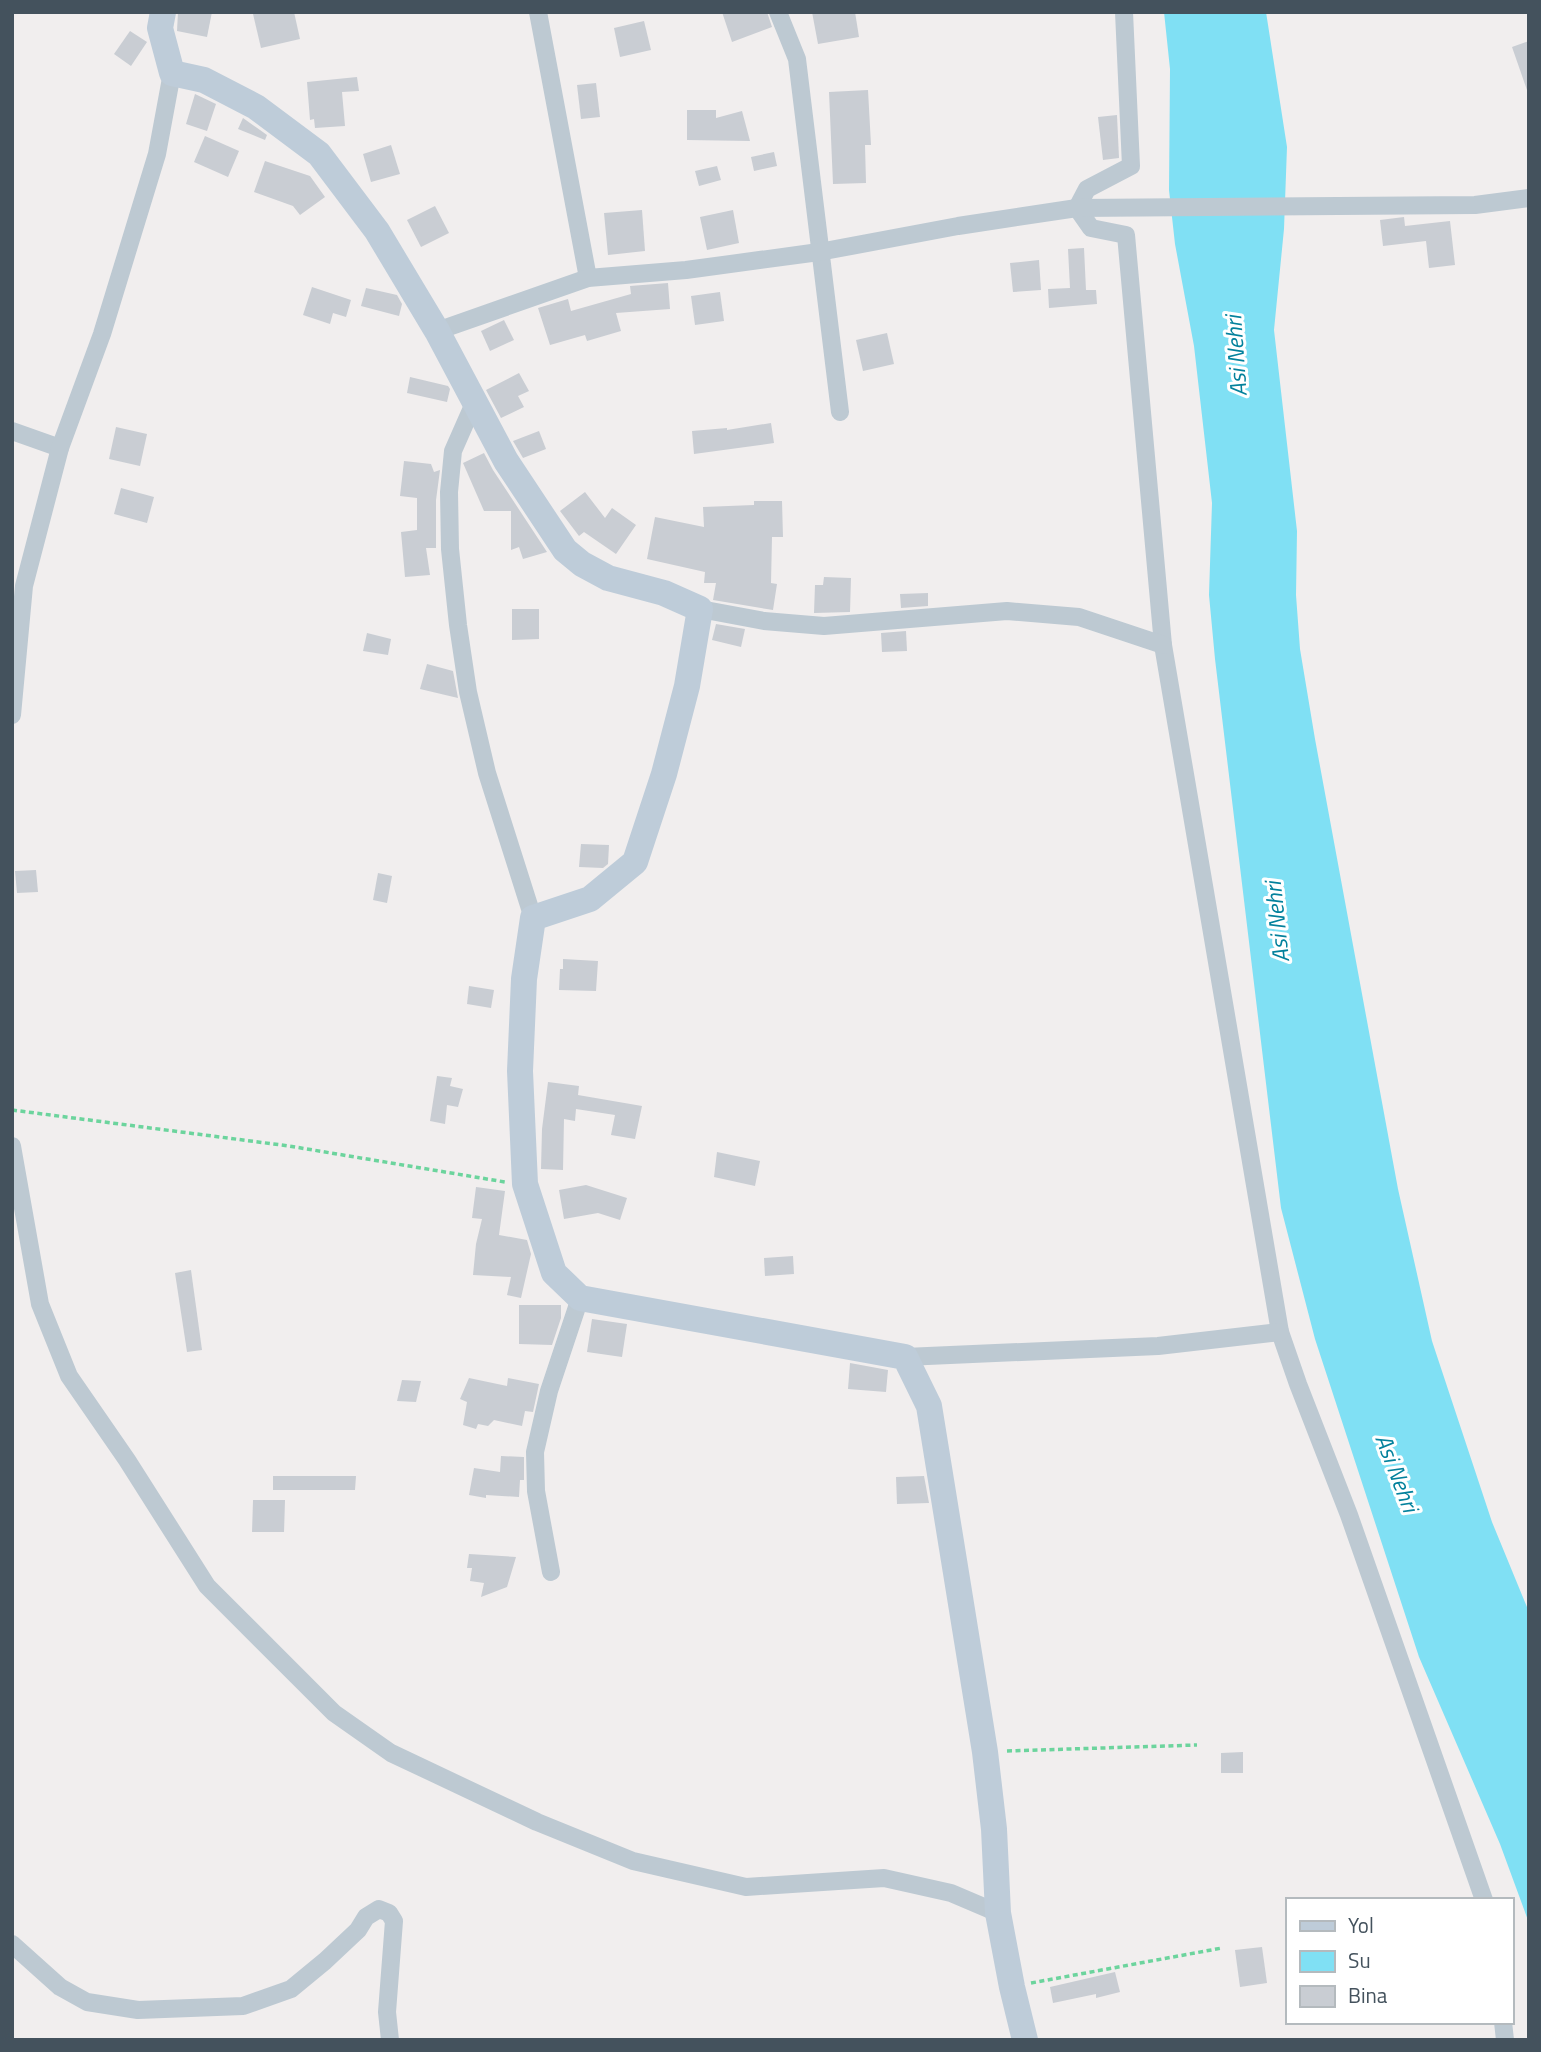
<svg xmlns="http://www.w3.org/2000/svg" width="1541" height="2052" font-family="'Titillium Web',sans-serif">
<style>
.water{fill:#80e0f4}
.building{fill:#c9cdd3}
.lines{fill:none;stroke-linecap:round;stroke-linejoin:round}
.path{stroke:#6cd49d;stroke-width:3.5;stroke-dasharray:5 3.5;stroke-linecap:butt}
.street{stroke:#bdc9d2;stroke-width:18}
.secondary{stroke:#beccd9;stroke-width:26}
.labels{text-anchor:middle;stroke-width:6;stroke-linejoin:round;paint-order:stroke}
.water-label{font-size:23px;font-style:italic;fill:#03819c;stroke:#fff}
</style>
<rect width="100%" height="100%" fill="#f1eeee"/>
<polygon class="water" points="1164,12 1266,12 1287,147 1284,229 1274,330 1297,531 1296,595 1300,649 1315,739 1398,1189 1432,1341 1492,1522 1529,1612 1529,1923 1500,1844 1419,1657 1315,1339 1281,1208 1215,659 1209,595 1212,503 1194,346 1175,244 1169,190 1170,69"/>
<g class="building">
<polygon points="178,12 212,12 207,37 177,31"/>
<polygon points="262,12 294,12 300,39 261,48 253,14"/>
<polygon points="722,12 767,12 772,27 732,42"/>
<polygon points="812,12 855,12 859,37 818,44"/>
<polygon points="644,21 651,50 620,57 614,28"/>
<polygon points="130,31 147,42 131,66 114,54"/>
<polygon points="1529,41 1529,90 1527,90 1512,47"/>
<polygon points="357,77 359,91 342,92 345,126 315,128 314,119 310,120 307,82"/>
<polygon points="596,83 600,117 581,119 577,85"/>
<polygon points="868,90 871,145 865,145 866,183 833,184 829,92"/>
<polygon points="195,94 216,104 207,131 186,124"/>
<polygon points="687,110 716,110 716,118 742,111 750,141 687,140"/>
<polygon points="1117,115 1119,158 1103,160 1098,117"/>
<polygon points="243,118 267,135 265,140 238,129"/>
<polygon points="205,136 239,151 228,177 194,162"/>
<polygon points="391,145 400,174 371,182 363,154"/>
<polygon points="774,152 777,166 754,171 751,157"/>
<polygon points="265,161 310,176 325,197 300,215 293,206 254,192"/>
<polygon points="717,166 721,180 699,186 695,171"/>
<polygon points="435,206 449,233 421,247 407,220"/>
<polygon points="642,210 645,251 608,255 604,213"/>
<polygon points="733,210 739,243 707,250 700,217"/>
<polygon points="1404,217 1405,226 1450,221 1455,265 1429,268 1426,241 1383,246 1380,220"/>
<polygon points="1084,248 1086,290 1096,290 1097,304 1049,308 1048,289 1070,288 1068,249"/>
<polygon points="1039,260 1041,290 1013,292 1010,263"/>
<polygon points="668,283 670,309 616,313 621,331 587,341 585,335 550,345 538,308 568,299 571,311 631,294 630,286"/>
<polygon points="312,287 351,300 346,317 333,313 330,324 303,315"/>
<polygon points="366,288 397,295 402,304 399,316 361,306"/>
<polygon points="720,292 724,321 695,325 691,296"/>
<polygon points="504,320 514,340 490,351 481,331"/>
<polygon points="887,333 894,364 863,371 856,340"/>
<polygon points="519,373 529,391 518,396 524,407 501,418 486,390"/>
<polygon points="410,377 448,386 450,389 447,402 407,393"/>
<polygon points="771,423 774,443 694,454 692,431 727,428 727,430"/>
<polygon points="116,427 147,434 140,466 109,459"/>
<polygon points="539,431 546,449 523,458 513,441"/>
<polygon points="484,453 493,470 547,552 523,559 519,547 511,550 511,511 484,511 463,463"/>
<polygon points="404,461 431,464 434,472 440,470 436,500 436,548 426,548 430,575 405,577 401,532 417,530 417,498 400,496"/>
<polygon points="121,488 154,497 147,523 114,514"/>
<polygon points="585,492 605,518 612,508 636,525 616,554 584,532 579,536 560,511"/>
<polygon points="754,501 782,501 783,537 772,537 771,583 777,584 773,610 713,600 716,583 704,583 705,572 647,559 655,517 704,527 703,507 754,505"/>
<polygon points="824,577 851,578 850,612 814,613 815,585 823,585"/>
<polygon points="928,593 928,606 901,608 900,594"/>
<polygon points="512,609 539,609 539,639 512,640"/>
<polygon points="716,624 745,629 741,647 712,640"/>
<polygon points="906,631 907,651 882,652 881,633"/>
<polygon points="367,633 391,639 388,655 363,651"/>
<polygon points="427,664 453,671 458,698 420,689"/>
<polygon points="581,844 609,845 608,864 603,868 579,867"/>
<polygon points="36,870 38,892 17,893 15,871"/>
<polygon points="378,873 392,876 387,903 373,900"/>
<polygon points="563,959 598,961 596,991 559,990 560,969 563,969"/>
<polygon points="469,986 494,990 491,1008 467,1004"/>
<polygon points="437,1076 452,1078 450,1086 463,1089 458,1107 447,1105 445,1124 430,1121"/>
<polygon points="548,1082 579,1086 578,1095 642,1106 635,1139 611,1135 615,1115 576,1109 575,1121 564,1119 563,1170 541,1169 542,1129"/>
<polygon points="717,1152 760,1161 755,1186 714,1177"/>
<polygon points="586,1185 627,1198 620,1220 598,1213 564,1219 559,1190"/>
<polygon points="476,1187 505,1191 499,1235 527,1240 531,1254 521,1298 507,1295 511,1277 473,1275 476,1244 482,1219 472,1218"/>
<polygon points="793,1256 794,1274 765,1276 764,1258"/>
<polygon points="191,1270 202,1350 187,1352 175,1273"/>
<polygon points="519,1305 561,1305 561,1318 552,1345 519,1344"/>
<polygon points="592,1319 627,1324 622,1357 587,1352"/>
<polygon points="850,1363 888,1370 886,1392 848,1389"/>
<polygon points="469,1378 507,1386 508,1378 539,1384 533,1412 525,1411 522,1426 494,1420 488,1426 478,1424 476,1429 463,1425 467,1402 460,1399"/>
<polygon points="402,1380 421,1381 416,1402 397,1401"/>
<polygon points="501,1456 524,1457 524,1480 520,1480 519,1497 486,1495 486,1498 469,1495 474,1468 500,1472"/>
<polygon points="273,1476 356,1476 355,1490 273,1490"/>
<polygon points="924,1476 929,1503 897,1504 896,1477"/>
<polygon points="253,1500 285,1500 284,1532 252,1532"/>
<polygon points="469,1554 516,1557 507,1587 481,1597 484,1583 470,1581 472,1568 467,1568"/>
<polygon points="1243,1752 1243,1773 1221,1773 1221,1753"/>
<polygon points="1262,1947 1267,1983 1240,1987 1235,1950"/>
<polygon points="1115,1972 1120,1992 1096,1998 1096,1994 1053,2003 1050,1987"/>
</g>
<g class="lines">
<g class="path">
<polyline points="12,1110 289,1146 505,1182"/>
<polyline points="1007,1751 1197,1745"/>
<polyline points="1031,1983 1222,1948"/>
</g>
<g class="street">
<polyline points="538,12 588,278"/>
<polyline points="778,12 797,59 840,412"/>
<polyline points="1124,12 1131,166 1087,189 1077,208 1091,228 1126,235 1163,645 1280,1332 1298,1384 1349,1515 1484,1900"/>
<polyline points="437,331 588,278 686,270 819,252 958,226 1077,208 1475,205 1529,198"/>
<polyline points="475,401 453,451 449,492 450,549 458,625 468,692 487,773 533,918"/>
<polyline points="12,431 60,448"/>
<polyline points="700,609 764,621 824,626 1007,611 1079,617 1163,645"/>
<polyline points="12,715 24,586 60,448 102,334 157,154 172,73"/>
<polyline points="12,1146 40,1304 69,1376 127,1460 207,1586 334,1713 391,1753 537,1822 633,1861 746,1887 884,1878 951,1893 998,1913"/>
<polyline points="905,1357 1158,1346 1280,1332"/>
<polyline points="551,1572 536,1491 535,1452 549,1391 580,1298"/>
<polyline points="12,1944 60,1987 87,2002 138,2010 243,2006 291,1989 325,1961 358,1930 366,1917 379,1909 389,1913 394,1921 387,2012 390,2040"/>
<polyline points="1503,2022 1505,2040"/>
</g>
<polyline class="secondary" points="163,12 160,28 172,73 204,80 256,107 319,154 377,231 437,331 506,461 565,550 582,564 608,578 664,593 700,609 687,686 664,774 635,862 590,899 533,918 524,979 520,1071 525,1184 554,1273 580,1298 905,1357 929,1406 985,1752 994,1829 998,1913 1012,1987 1025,2040"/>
</g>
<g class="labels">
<g class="water-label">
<text transform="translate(1236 356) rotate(-94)" y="8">Asi Nehri</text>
<text transform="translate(1277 922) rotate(-96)" y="8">Asi Nehri</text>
<text transform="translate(1397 1473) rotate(69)" y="8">Asi Nehri</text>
</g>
</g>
<rect width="1541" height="2052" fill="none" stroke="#44525d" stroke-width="28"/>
<rect x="1286" y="1898" width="228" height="126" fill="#ffffff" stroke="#b4babe" stroke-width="2"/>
<rect x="1300" y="1921" width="35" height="10" fill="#beccd9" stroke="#b4babe" stroke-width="2"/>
<text x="1348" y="1933" font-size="21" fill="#44525d">Yol</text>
<rect x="1300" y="1951" width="35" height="21" fill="#80e0f4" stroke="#b4babe" stroke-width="2"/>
<text x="1348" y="1968" font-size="21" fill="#44525d">Su</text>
<rect x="1300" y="1986" width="35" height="21" fill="#c9cdd3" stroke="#b4babe" stroke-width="2"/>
<text x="1348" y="2003" font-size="21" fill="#44525d">Bina</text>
</svg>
